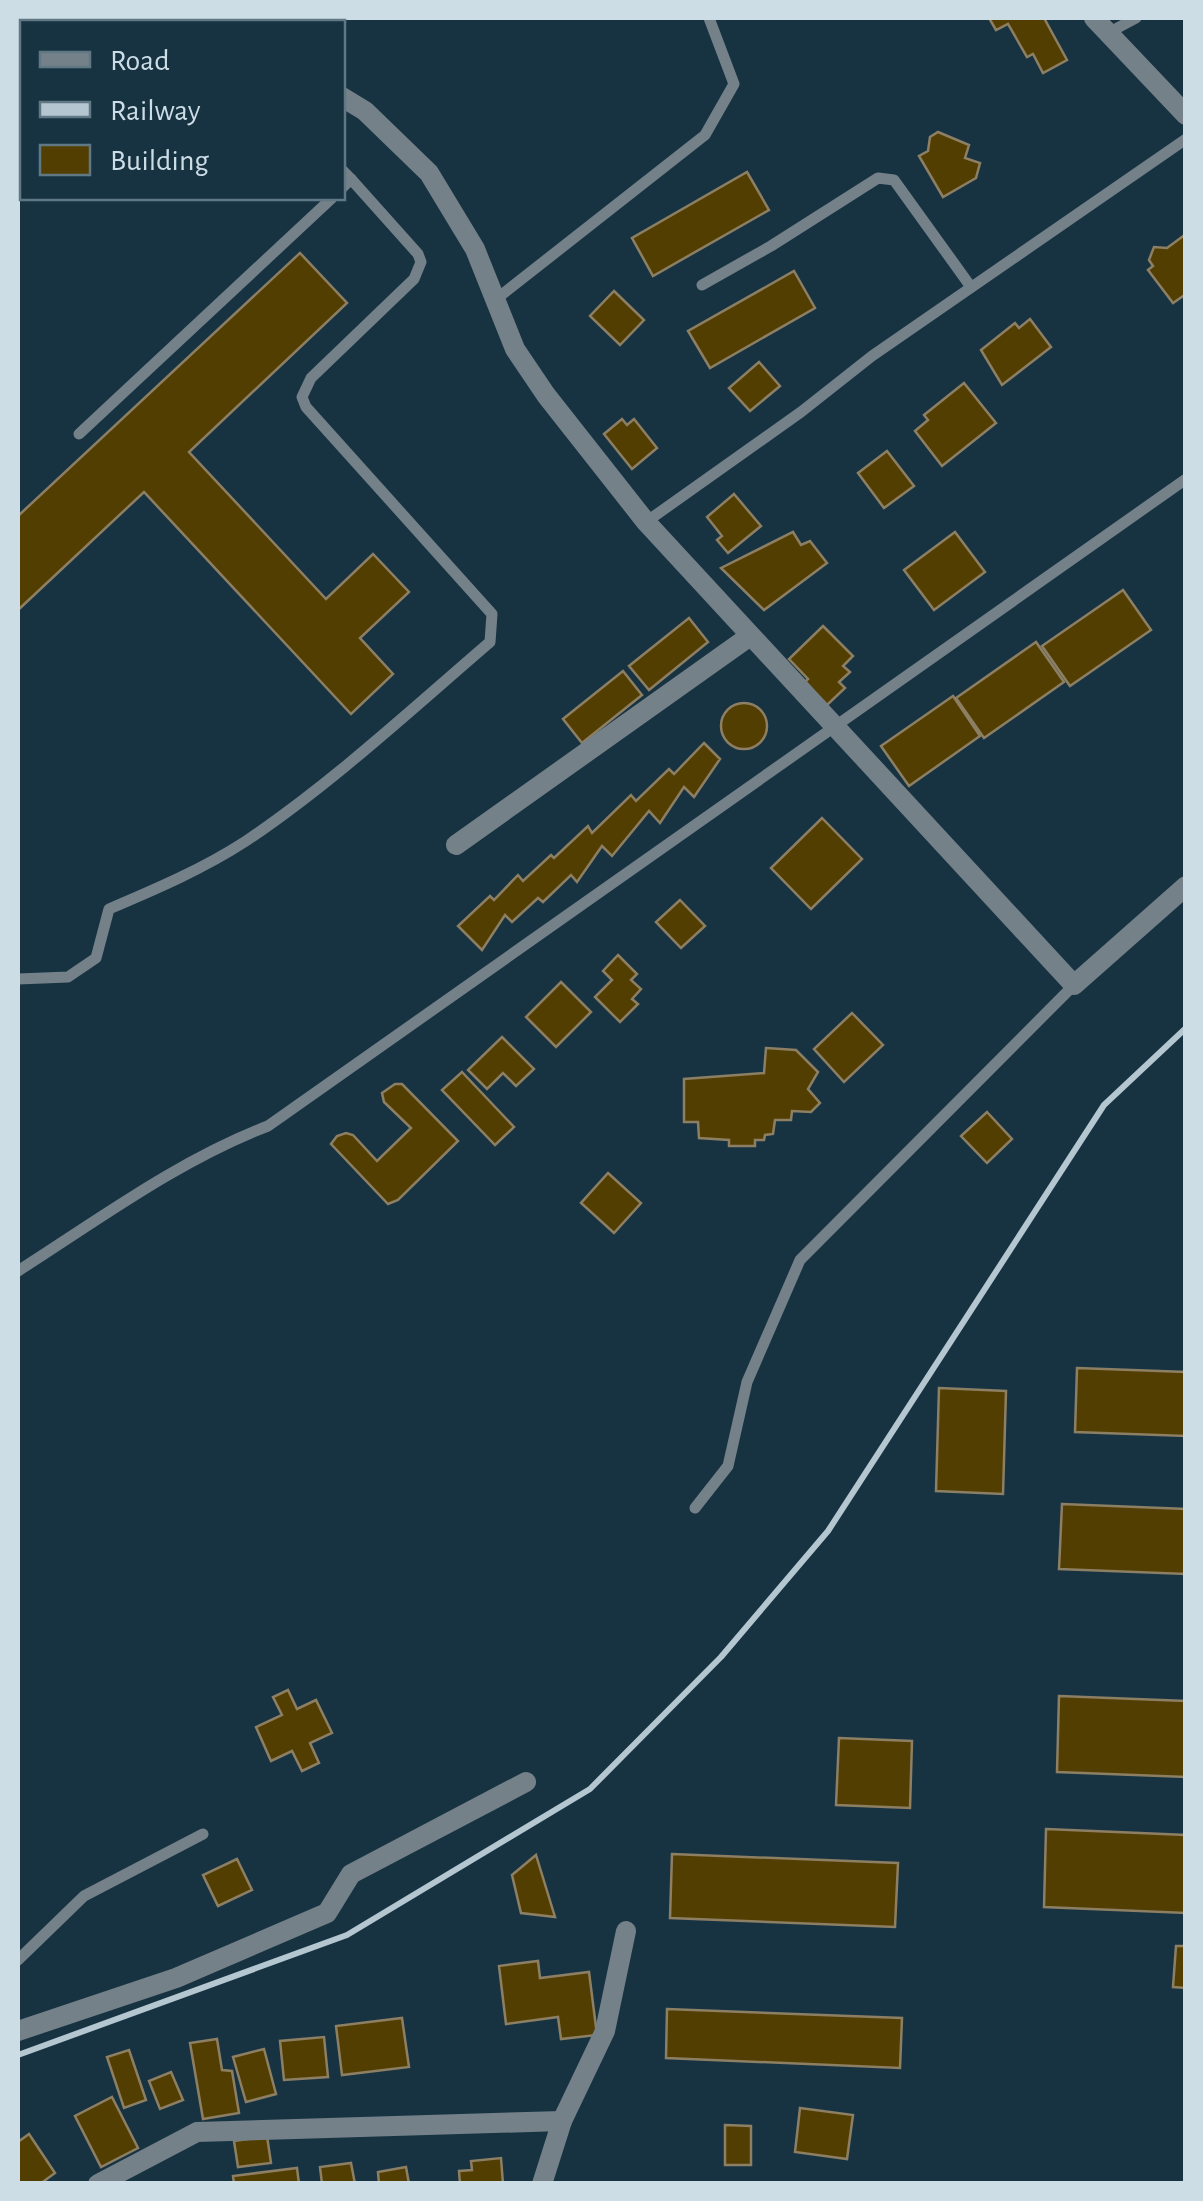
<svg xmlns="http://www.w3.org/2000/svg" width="1203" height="2201" font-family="'Alegreya Sans',sans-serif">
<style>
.building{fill:#533e02;stroke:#8c7f63;stroke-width:2.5}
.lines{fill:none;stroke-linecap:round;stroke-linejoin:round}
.lane{stroke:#748189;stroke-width:11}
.street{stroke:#748189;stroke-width:20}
.rail{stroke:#b4c6d0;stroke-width:6}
</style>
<rect width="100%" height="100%" fill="#173342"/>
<g class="building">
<polygon points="989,18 1044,18 1067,60 1043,73 1033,54 1027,57 1008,24 996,30"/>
<polygon points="938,132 969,145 965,158 980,163 976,178 943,197 919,156 928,151 930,137"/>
<polygon points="747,172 769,210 653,276 632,238"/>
<polygon points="1186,234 1186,294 1173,303 1148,270 1153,266 1149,260 1154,247 1167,248"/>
<polygon points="300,253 347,303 189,452 326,599 373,554 409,592 360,638 393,674 351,714 144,492 18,610 18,516"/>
<polygon points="794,271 815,308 710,368 688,331"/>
<polygon points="614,291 644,320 620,345 590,316"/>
<polygon points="1030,319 1051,347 1002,385 981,350 1015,323 1019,328"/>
<polygon points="759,362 780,386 750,411 729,388"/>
<polygon points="964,383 996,423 942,466 915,431 928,420 924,415"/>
<polygon points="622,419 627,425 634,419 657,448 632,469 604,434"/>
<polygon points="887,451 914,486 884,508 858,473"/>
<polygon points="734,494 761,526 728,553 717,540 722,536 707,517"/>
<polygon points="793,532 801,545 810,541 827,563 764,610 721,568"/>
<polygon points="955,532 985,572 934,610 904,570"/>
<polygon points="1123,590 1151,630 1070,686 1042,646"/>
<polygon points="689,618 708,642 649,690 629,666"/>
<polygon points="823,626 853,656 843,666 850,672 839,682 845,688 827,705 805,682 808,679 789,659"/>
<polygon points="1036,642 1064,682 984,738 956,698"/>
<polygon points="623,671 642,695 582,743 563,719"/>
<polygon points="953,696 980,736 909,786 881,746"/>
<circle cx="744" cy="726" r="23"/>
<polygon points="704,743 720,759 694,797 684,787 660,823 649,811 612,856 602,846 577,882 571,875 543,902 538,898 512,922 505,915 482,950 458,926 490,896 494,900 518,875 523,881 551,855 554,858 588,826 592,833 631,795 636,801 669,769 674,774"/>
<polygon points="822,818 862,859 811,909 771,868"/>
<polygon points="680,900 705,926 681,948 656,922"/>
<polygon points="618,955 637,974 631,980 641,989 632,999 638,1004 620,1022 595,997 612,980 603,971"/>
<polygon points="561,982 591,1012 556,1047 526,1017"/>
<polygon points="852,1013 883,1045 844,1082 814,1049"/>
<polygon points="502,1037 534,1069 516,1086 503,1073 487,1089 468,1070"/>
<polygon points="766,1048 796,1050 818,1072 808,1089 820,1103 811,1112 792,1111 791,1120 775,1120 773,1134 765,1135 764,1140 755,1140 755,1146 729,1146 729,1140 699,1138 698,1122 684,1122 684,1079 764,1073"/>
<polygon points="462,1072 514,1127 495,1145 442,1090"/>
<polygon points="395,1084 402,1084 458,1141 398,1200 388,1204 331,1144 337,1136 346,1133 353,1135 377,1161 411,1128 384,1102 382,1093"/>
<polygon points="987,1112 1012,1139 987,1163 961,1136"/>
<polygon points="608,1173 641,1203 614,1233 581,1203"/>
<polygon points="1077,1368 1186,1372 1186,1436 1075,1432"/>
<polygon points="939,1388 1006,1391 1003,1494 936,1491"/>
<polygon points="1062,1504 1186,1509 1186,1574 1059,1569"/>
<polygon points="288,1690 297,1709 316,1700 332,1733 310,1743 319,1763 302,1771 292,1751 271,1761 256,1727 282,1715 273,1697"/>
<polygon points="1059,1696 1186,1701 1186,1777 1057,1772"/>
<polygon points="839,1738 912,1741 910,1808 836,1805"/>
<polygon points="1046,1829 1186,1835 1186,1913 1044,1907"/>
<polygon points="672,1854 898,1863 895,1927 670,1918"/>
<polygon points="536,1855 555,1917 521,1913 512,1875"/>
<polygon points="237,1859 252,1890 218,1906 203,1875"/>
<polygon points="1176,1946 1186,1946 1186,1988 1173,1987"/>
<polygon points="538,1961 540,1978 589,1972 597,2035 561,2039 558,2017 506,2024 499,1966"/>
<polygon points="667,2009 902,2018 900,2068 666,2058"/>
<polygon points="402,2018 409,2067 342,2075 336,2026"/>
<polygon points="324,2037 328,2077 284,2080 280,2041"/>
<polygon points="217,2039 222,2070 232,2071 239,2113 203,2119 190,2043"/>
<polygon points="264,2049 276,2094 246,2102 233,2057"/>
<polygon points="129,2050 146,2100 124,2108 107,2057"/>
<polygon points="171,2072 183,2100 160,2109 149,2081"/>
<polygon points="112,2097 138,2148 101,2167 75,2116"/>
<polygon points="800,2108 853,2115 847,2159 795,2152"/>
<polygon points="725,2125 751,2126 751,2165 725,2165"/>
<polygon points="29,2134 55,2173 40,2184 18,2184 18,2142"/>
<polygon points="267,2136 271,2163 238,2167 234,2141"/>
<polygon points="501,2158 503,2184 460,2184 459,2171 472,2170 471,2161"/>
<polygon points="351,2163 355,2184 322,2184 320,2167"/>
<polygon points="406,2167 409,2184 379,2184 378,2172"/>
<polygon points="297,2168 299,2184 234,2184 233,2176"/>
</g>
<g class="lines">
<g class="lane">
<polyline points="202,18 207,22"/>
<polyline points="118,22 127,18"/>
<polyline points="1108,33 1136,18"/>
<polyline points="18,115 22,110"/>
<polyline points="342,170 351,179 342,188"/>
<polyline points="702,285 771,246 878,178 894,180 971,287"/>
<polyline points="495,300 705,135 734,84 709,18"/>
<polyline points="79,434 332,198"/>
<polyline points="646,522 801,412 872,356 1186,139"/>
<path d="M18 979 68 977 96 958 109 909C156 889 203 869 246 841 331 784 412 709 490 642L492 614 306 407 302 397 311 378 414 279 421 262 418 254 351 179"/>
<path d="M18 1271C98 1220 179 1160 268 1126L1186 479"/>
<polyline points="695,1508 728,1466 747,1382 800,1260 1074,985"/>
<polyline points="18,1960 84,1896 203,1834"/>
</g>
<g class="street">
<polyline points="271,18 274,22"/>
<polyline points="1094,18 1186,115"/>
<polyline points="342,97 365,111 429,173 475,249 515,349 546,395 646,522 1074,985 1186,886"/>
<polyline points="456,845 750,636"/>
<polyline points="18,2031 176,1978 327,1913 351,1874 526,1782"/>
<polyline points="98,2184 197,2132 562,2121"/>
<polyline points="542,2184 562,2121 605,2031 626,1931"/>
</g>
<polyline class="rail" points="18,2055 347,1935 590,1789 721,1657 828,1531 1104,1105 1186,1028"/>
</g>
<rect width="1203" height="2201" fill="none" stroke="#cddde6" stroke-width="40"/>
<rect x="20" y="20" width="325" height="180" fill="#173342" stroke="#607784" stroke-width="2.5"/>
<rect x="40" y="52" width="50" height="15" fill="#748189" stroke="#607784" stroke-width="2.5"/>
<text x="110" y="70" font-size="30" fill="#cddde6">Road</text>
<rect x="40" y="102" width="50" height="15" fill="#b4c6d0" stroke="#607784" stroke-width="2.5"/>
<text x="110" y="120" font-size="30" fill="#cddde6">Railway</text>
<rect x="40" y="145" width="50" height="30" fill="#533e02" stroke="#607784" stroke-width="2.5"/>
<text x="110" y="170" font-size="30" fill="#cddde6">Building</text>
</svg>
